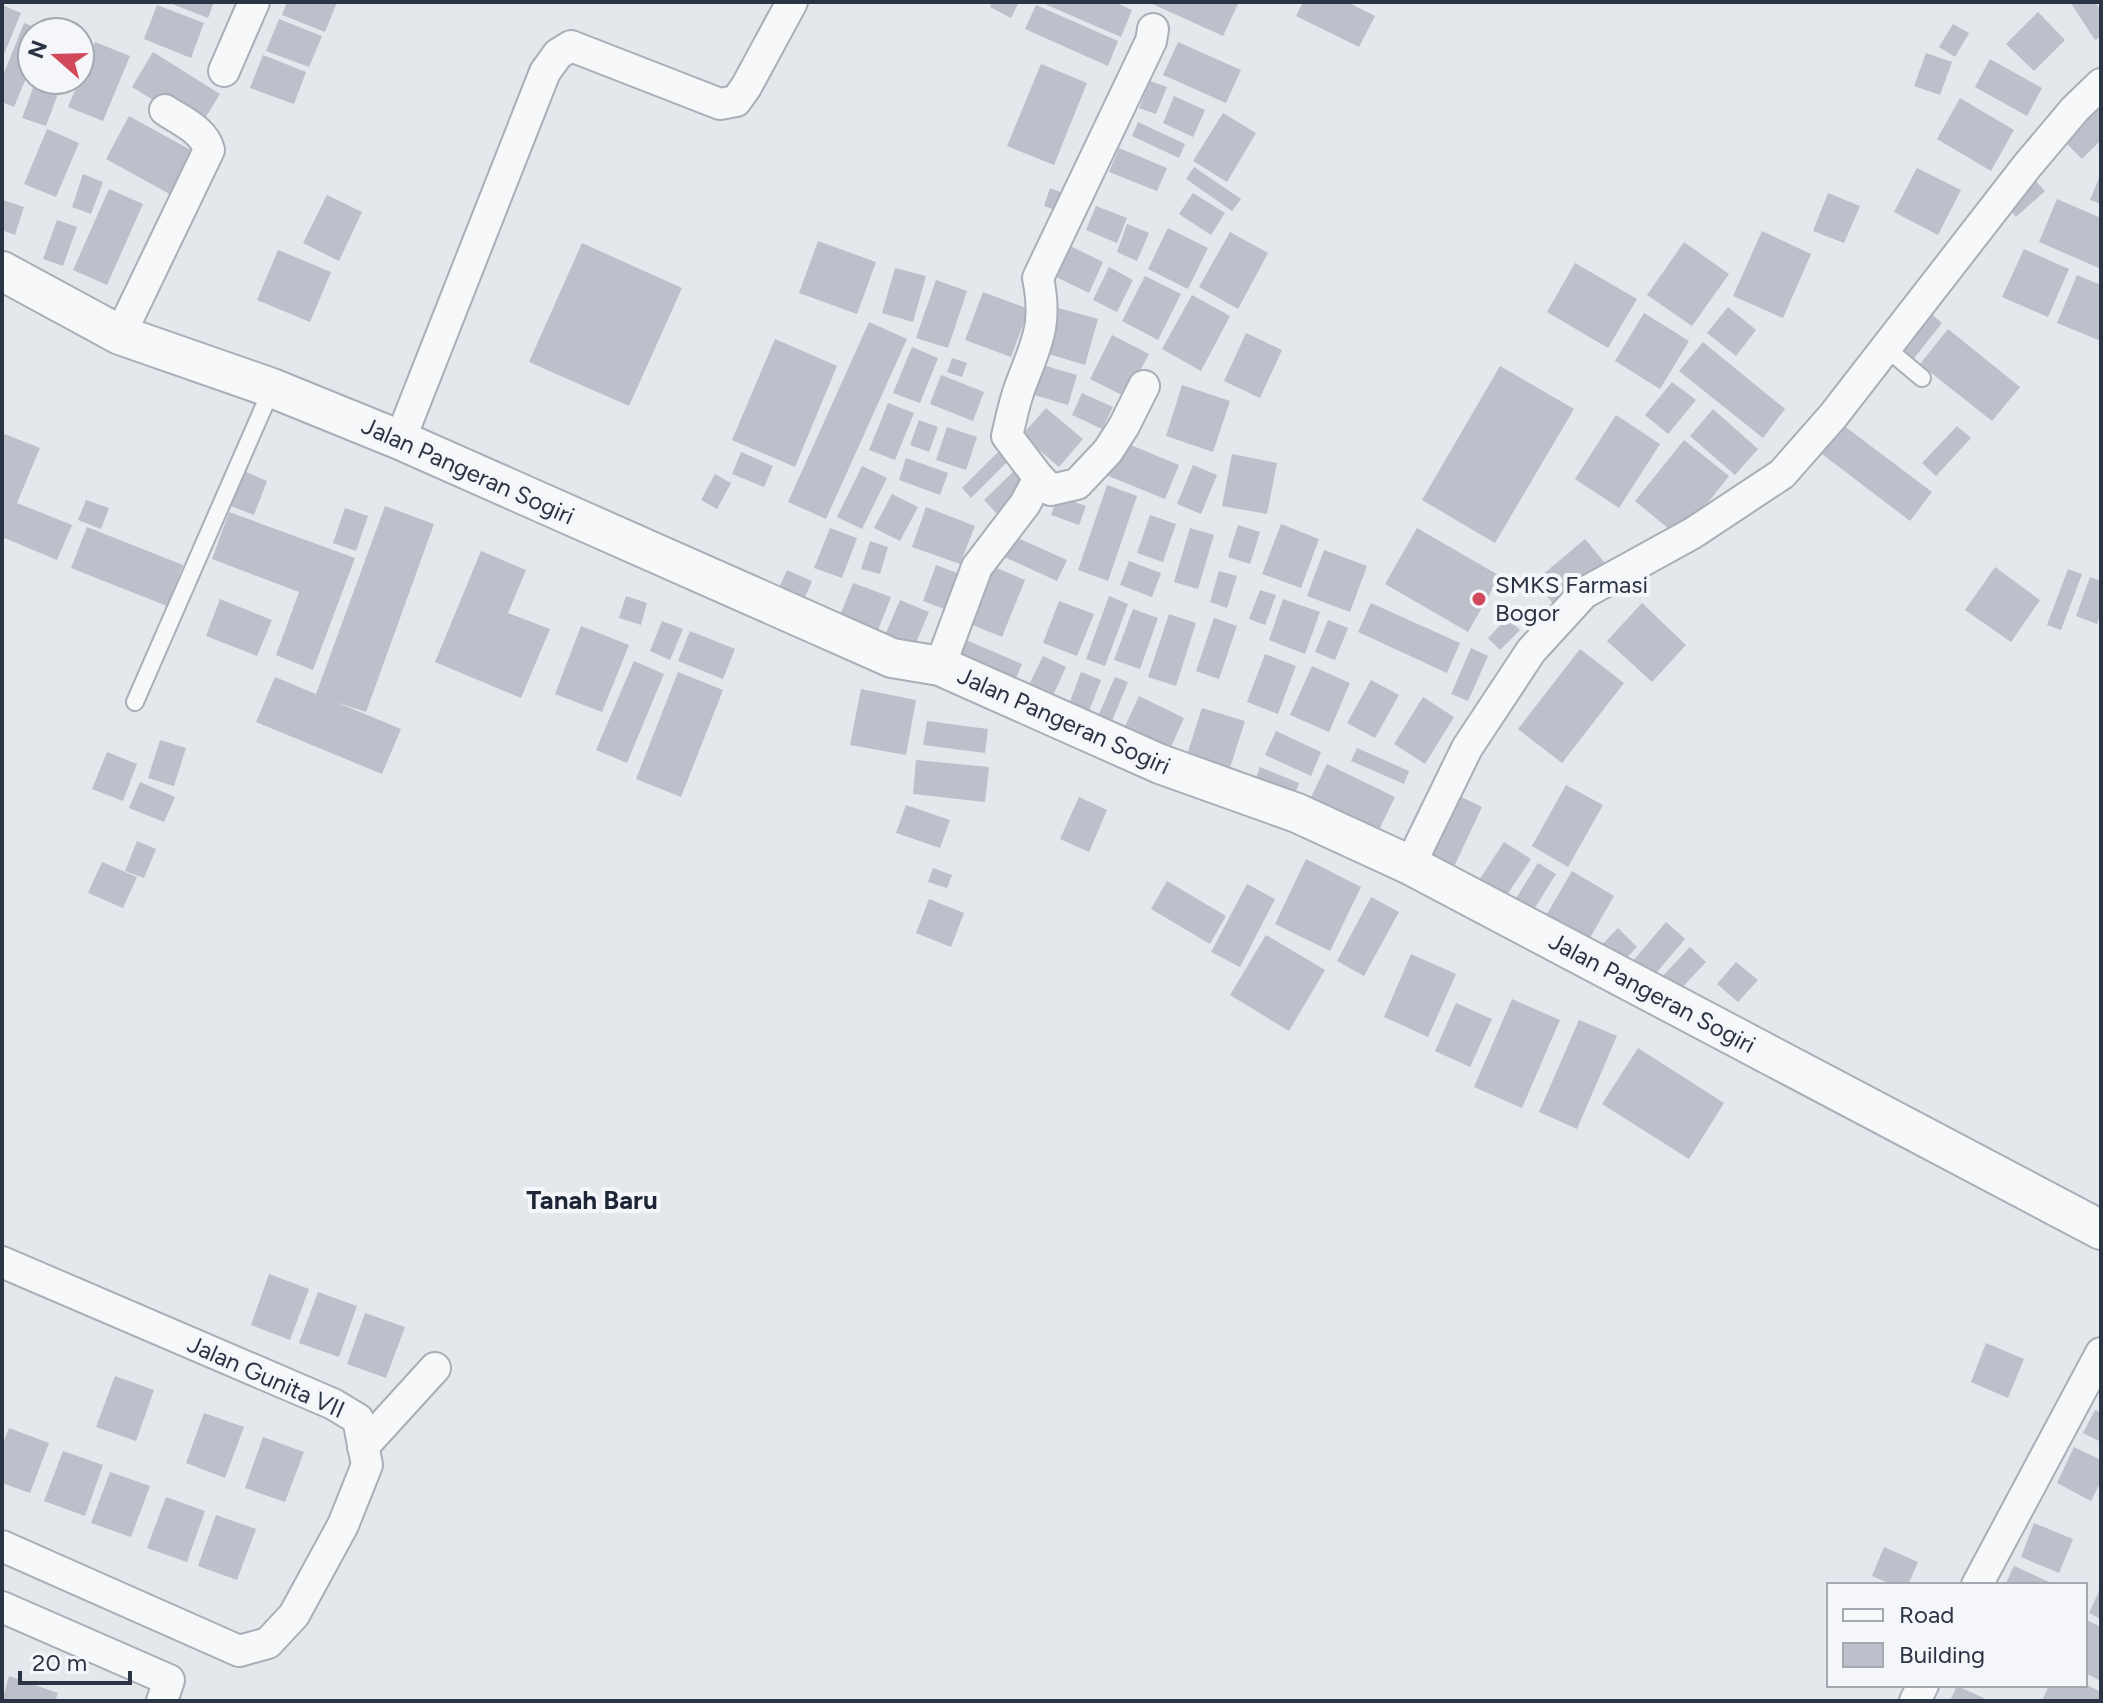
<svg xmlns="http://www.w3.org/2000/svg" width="2103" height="1703" font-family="Figtree,sans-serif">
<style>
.building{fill:#bbc0ca}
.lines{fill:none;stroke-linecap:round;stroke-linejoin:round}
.service-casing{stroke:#a9aeb7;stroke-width:20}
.minor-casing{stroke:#a9aeb7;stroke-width:34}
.tertiary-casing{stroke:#a9aeb7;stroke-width:42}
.service{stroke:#f7f8fa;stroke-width:16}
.minor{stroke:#f7f8fa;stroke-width:30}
.tertiary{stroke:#f7f8fa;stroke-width:38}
.poi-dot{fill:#d1495b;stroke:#f4f6f9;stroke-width:3}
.labels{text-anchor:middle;stroke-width:8;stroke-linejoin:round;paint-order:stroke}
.street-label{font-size:24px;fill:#2b3445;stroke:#f4f6f9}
.poi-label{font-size:24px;fill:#2b3445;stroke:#f4f6f9;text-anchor:start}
.neighbourhood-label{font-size:26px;font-weight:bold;fill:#1d2536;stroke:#f4f6f9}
</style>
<rect width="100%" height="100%" fill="#e4e7ec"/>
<g class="building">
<polygon points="167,2 214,2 208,18"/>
<polygon points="287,2 337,2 325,32 282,15"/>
<polygon points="992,2 1019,2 1011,18 990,7"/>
<polygon points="1040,2 1114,2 1132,10 1121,37"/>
<polygon points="1148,2 1239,2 1223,36"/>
<polygon points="1303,2 1347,2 1375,16 1359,47 1296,16"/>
<polygon points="2070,2 2095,2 2101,11 2101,36 2095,40"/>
<polygon points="2,5 21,13 2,59"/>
<polygon points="157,5 204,23 191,58 144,39"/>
<polygon points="1036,5 1118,41 1108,66 1025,29"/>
<polygon points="2038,12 2065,40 2034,71 2006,44"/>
<polygon points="279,19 322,36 309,67 266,51"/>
<polygon points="24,23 47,32 32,32 32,64 14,107 2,102 2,78"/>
<polygon points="1953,24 1969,33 1955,57 1939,47"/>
<polygon points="95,42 130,56 103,121 68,107"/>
<polygon points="1178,42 1241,70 1226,103 1163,75"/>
<polygon points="153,52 220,94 199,128 132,87"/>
<polygon points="1926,53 1952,62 1940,95 1914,86"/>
<polygon points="263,55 306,72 294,104 250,88"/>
<polygon points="1990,59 2042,88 2027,116 1975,87"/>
<polygon points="1041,64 1087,83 1054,165 1007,146"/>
<polygon points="36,80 63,80 46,126 22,118"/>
<polygon points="1150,81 1167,87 1156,114 1139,108"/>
<polygon points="1174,96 1205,110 1193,137 1163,123"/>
<polygon points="1960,98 2014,130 1991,171 1937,139"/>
<polygon points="2097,105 2101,109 2101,140 2082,159 2063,140"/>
<polygon points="1223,113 1256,133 1227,182 1193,161"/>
<polygon points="129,116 198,154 175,197 106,159"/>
<polygon points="1138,122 1185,144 1179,158 1132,136"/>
<polygon points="47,129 79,143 56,197 24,184"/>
<polygon points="1119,148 1167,168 1157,191 1109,172"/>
<polygon points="1194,167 1241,199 1232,211 1186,179"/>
<polygon points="1917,168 1961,190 1938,235 1894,212"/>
<polygon points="2101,173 2101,204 2090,200"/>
<polygon points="83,174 103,182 91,214 72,207"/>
<polygon points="2032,177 2045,191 2016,217 2003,202"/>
<polygon points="1050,188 1066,194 1060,212 1044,206"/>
<polygon points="109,189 143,204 107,285 73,270"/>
<polygon points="1193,193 1225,213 1211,235 1179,214"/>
<polygon points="1828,193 1860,206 1844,243 1813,231"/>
<polygon points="327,195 362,212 339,261 303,243"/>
<polygon points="2057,199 2101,218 2101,269 2039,242"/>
<polygon points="3,200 24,207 15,235 2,230"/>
<polygon points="1096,206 1127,218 1117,243 1086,230"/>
<polygon points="57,220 77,227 63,266 43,259"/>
<polygon points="1127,224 1149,233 1137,261 1117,252"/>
<polygon points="1168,228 1208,248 1188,289 1148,269"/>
<polygon points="1762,231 1811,254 1783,318 1733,296"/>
<polygon points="1230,232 1268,253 1238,309 1199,287"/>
<polygon points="818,241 876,262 857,314 799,293"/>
<polygon points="1684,242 1729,274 1692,326 1647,295"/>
<polygon points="582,243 682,288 629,406 529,362"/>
<polygon points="1066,244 1103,262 1089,293 1052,275"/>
<polygon points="2024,249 2069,269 2048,317 2002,297"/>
<polygon points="278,250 331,272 310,322 257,300"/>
<polygon points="1575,263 1637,299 1608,348 1547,312"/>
<polygon points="1109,267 1133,280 1117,312 1093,300"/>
<polygon points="895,268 926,276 913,322 882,313"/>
<polygon points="2077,275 2101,285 2101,341 2057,323"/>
<polygon points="1145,276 1181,294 1158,340 1122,321"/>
<polygon points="936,280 967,291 948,348 916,338"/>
<polygon points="983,292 1029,309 1011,357 965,340"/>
<polygon points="1192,295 1230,316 1201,371 1162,349"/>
<polygon points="1055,307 1098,319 1085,365 1042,352"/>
<polygon points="1728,307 1756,330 1736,356 1707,333"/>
<polygon points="1929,312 1942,323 1911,362 1897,350"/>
<polygon points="1644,313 1689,341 1660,389 1615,361"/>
<polygon points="869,322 907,339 826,519 788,502"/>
<polygon points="1948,329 2020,387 1992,421 1920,364"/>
<polygon points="1246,333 1282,350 1260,398 1224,381"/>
<polygon points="1112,335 1149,354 1126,397 1090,379"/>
<polygon points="775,339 837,366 795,467 732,440"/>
<polygon points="1703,342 1785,409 1763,438 1679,371"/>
<polygon points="912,347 938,358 920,403 893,393"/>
<polygon points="952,358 967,363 962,377 947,372"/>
<polygon points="1039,364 1077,375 1068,405 1031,394"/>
<polygon points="1500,366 1574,409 1495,543 1422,500"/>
<polygon points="941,375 984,392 973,421 930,404"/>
<polygon points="1672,382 1696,400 1668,434 1645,415"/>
<polygon points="1182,385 1230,401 1213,452 1166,436"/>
<polygon points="1082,393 1113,407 1102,429 1072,415"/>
<polygon points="888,403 914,413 895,460 869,450"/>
<polygon points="1046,408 1083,439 1059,467 1022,435"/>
<polygon points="1713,409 1758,449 1735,475 1690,436"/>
<polygon points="1616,415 1660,444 1619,508 1575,479"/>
<polygon points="919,420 938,427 929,452 910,445"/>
<polygon points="1843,425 1932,492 1910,521 1822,454"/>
<polygon points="1957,426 1971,438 1936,476 1922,463"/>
<polygon points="947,427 977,437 966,470 936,460"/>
<polygon points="2,433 40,448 17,503 72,525 57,560 2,537"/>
<polygon points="1684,440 1729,476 1680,538 1635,501"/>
<polygon points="1121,441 1179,465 1165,499 1106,475"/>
<polygon points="1003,447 1012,457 971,498 962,488"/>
<polygon points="741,452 773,466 764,487 732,474"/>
<polygon points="1232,454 1277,463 1267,514 1222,506"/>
<polygon points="906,458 948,473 940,495 899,480"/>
<polygon points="1193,465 1217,475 1201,514 1177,504"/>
<polygon points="862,466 887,478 862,529 837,517"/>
<polygon points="1017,468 1031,483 998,515 984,500"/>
<polygon points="244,471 267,481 254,515 231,506"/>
<polygon points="715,474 731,483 717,509 701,500"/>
<polygon points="1107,485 1137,496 1108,581 1078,570"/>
<polygon points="892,494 918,507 900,541 874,528"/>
<polygon points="1058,496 1086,506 1079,525 1051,515"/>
<polygon points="86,500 109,508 101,529 78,520"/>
<polygon points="385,506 434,524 366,712 336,702 401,729 382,774 256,722 275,677 316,694"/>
<polygon points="926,507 975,526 960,564 912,547"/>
<polygon points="345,508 368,516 356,551 333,543"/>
<polygon points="229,512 355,558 313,670 276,655 299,592 212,559"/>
<polygon points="1150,515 1176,524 1163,562 1137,553"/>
<polygon points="1281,524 1319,539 1301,588 1262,574"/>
<polygon points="1238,525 1260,532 1250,564 1228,557"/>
<polygon points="87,527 183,565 167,606 71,568"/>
<polygon points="830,528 857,538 842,578 814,568"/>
<polygon points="1190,528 1214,535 1198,589 1174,582"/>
<polygon points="1417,528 1500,576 1468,632 1385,584"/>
<polygon points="1011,535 1067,560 1057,581 1002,556"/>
<polygon points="1585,539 1605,563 1554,605 1535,581"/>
<polygon points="870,541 888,547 880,574 861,569"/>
<polygon points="1324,550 1367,566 1350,612 1307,596"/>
<polygon points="481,551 526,570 508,613 550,629 521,698 435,662"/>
<polygon points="1129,561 1161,573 1152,597 1120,585"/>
<polygon points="987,564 1025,580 1002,637 963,621"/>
<polygon points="936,565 965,576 952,612 923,601"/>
<polygon points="1995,567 2040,600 2011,642 1965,610"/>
<polygon points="2068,569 2082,574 2061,630 2047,625"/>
<polygon points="787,570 812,581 803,602 778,590"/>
<polygon points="1219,571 1237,576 1227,608 1210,602"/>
<polygon points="2090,577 2101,581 2101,612 2097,624 2076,616"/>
<polygon points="853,583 891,597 874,640 836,626"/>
<polygon points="1260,590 1276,595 1265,625 1249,619"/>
<polygon points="626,596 647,603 641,625 619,618"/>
<polygon points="1109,596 1128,604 1105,666 1086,659"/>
<polygon points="220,599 272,620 257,656 206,636"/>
<polygon points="1283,599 1320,612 1305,654 1269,640"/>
<polygon points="900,600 929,612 910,657 881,645"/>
<polygon points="1059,601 1094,614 1077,656 1043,643"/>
<polygon points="1371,603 1460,643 1447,673 1358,632"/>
<polygon points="1642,603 1686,645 1652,682 1607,641"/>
<polygon points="1133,609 1158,618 1140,669 1114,660"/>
<polygon points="1169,614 1196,623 1176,686 1148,677"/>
<polygon points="1214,618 1237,626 1219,679 1196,671"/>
<polygon points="1507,618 1520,630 1500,650 1488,638"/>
<polygon points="1328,620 1348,628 1335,660 1315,652"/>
<polygon points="662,621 683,629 670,660 650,651"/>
<polygon points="581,626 629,645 602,712 555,694"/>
<polygon points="690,631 735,649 723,679 678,661"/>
<polygon points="957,636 1022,664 1011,690 946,662"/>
<polygon points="1471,648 1488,656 1468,701 1451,694"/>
<polygon points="1580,649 1624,683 1562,763 1518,729"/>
<polygon points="1265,654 1296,666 1278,714 1247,702"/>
<polygon points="1043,656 1066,667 1050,702 1026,691"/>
<polygon points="634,661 664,674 627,763 596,750"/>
<polygon points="1312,666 1350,683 1329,732 1290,715"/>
<polygon points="678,672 723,690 681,797 636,779"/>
<polygon points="1081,672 1101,680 1086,719 1066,712"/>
<polygon points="1115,677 1128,682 1110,726 1096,721"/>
<polygon points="1371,680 1399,695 1375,738 1347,723"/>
<polygon points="861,689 916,700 906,755 850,745"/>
<polygon points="1139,696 1184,718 1166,758 1120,737"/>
<polygon points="1423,697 1454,717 1425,764 1394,744"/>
<polygon points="1202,708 1245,721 1227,777 1184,764"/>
<polygon points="927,721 988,729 985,753 923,745"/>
<polygon points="1276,731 1321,752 1311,776 1265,755"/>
<polygon points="160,740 186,748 174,786 148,778"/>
<polygon points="1357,748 1409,771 1404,784 1351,761"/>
<polygon points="107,752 137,764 123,801 92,789"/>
<polygon points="916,760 989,767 985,802 913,794"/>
<polygon points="1327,764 1395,797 1372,844 1304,812"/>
<polygon points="1260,767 1299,783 1291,804 1252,788"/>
<polygon points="140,782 175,797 164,822 129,808"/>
<polygon points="1566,785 1603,805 1568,867 1532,846"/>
<polygon points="1451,792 1482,807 1451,873 1420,858"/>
<polygon points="1079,797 1107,810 1089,852 1060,839"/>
<polygon points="906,805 950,820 940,848 896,833"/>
<polygon points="137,841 156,849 144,878 125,871"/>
<polygon points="1504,842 1531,859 1498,908 1472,891"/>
<polygon points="1306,859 1361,887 1330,951 1275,924"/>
<polygon points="102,862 137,877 123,908 88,893"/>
<polygon points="1538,863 1556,874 1528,919 1510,908"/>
<polygon points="933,868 952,875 947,888 928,882"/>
<polygon points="1572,871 1614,896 1587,943 1544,919"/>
<polygon points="1167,881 1226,916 1210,944 1151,909"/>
<polygon points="1247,884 1275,899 1240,967 1211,952"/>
<polygon points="1371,897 1399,912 1364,976 1337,961"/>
<polygon points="929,899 964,913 951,947 916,933"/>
<polygon points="1666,922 1685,939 1652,978 1632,962"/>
<polygon points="1618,928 1637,947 1615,970 1596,951"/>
<polygon points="1266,935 1325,970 1289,1031 1230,995"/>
<polygon points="1690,947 1706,962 1675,995 1659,980"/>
<polygon points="1411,954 1456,974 1428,1037 1384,1017"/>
<polygon points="1736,962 1758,980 1738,1002 1717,984"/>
<polygon points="1512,999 1560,1020 1522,1108 1474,1087"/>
<polygon points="1456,1003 1492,1019 1470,1067 1435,1051"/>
<polygon points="1579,1020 1617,1036 1577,1129 1539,1112"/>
<polygon points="1638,1048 1724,1103 1689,1159 1602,1104"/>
<polygon points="269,1274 309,1289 290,1340 251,1325"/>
<polygon points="318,1292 357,1306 339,1357 299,1343"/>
<polygon points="365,1313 405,1327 386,1378 347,1364"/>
<polygon points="1986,1343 2024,1359 2008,1398 1971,1382"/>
<polygon points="115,1376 154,1390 136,1441 96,1427"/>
<polygon points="2095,1410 2101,1413 2101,1442 2083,1433"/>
<polygon points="204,1413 244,1427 225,1478 186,1463"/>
<polygon points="9,1428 49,1443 30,1493 2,1483 2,1446"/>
<polygon points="263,1437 304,1452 285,1502 245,1488"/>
<polygon points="2074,1447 2101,1460 2101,1481 2091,1501 2057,1483"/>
<polygon points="63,1451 103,1465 85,1516 44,1501"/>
<polygon points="110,1472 150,1486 131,1537 91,1523"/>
<polygon points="166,1497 205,1511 187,1562 147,1548"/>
<polygon points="216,1515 256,1529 237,1580 198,1566"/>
<polygon points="2034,1523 2073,1539 2059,1573 2021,1557"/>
<polygon points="1884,1547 1918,1562 1908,1585 1893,1585 1872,1576"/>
<polygon points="2014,1566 2056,1585 2005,1585"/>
<polygon points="2101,1587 2101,1619 2089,1613"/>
<polygon points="2085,1619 2101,1627 2101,1681 2085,1673"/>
<polygon points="9,1676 58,1693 55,1701 2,1701"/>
<polygon points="2049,1685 2087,1685 2101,1692 2101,1701 2042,1701"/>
<polygon points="1957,1686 1984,1698 1982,1701 1950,1701"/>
</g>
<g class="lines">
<defs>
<g id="service">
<polyline points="1885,347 1922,378"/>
<polyline points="135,702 272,388"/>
</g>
<g id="minor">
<polyline points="224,71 254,2"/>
<path d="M120 335 209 150C204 130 181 121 165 110"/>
<polyline points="400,440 545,72 558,54 571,46 720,104 736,101 746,87 792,2"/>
<path d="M1039 478 1007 436C1011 420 1014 403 1020 387 1036 344 1048 326 1038 278L1151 41 1153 29"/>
<polyline points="940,666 977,567 1025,504 1039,478 1051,490 1077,484 1108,451 1124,426 1144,386"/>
<polyline points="1410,865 1467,748 1531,651 1584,593 1693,533 1782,474 1833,416 2027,166 2075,109 2101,84"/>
<polyline points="2,1262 333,1404 358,1419 367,1465 343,1525 294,1615 268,1643 239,1651 2,1546"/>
<polyline points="363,1447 435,1368"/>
<polyline points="1977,1585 2101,1353"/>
<polyline points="2,1607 169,1680 162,1701"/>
<polyline points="1915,1701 1923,1685"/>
</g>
<polyline id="tertiary" points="2,271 120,335 272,388 400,440 892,658 940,666 1160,764 1297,813 1410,865 2101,1230"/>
</defs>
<use href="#service" class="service-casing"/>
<use href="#minor" class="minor-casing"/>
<use href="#tertiary" class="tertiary-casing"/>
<use href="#service" class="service"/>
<use href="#minor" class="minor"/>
<use href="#tertiary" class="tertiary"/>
</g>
<circle class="poi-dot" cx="1479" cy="599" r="8"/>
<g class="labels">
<g class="street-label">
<text transform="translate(468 471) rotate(24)" y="8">Jalan Pangeran Sogiri</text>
<text transform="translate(1064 721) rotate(24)" y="8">Jalan Pangeran Sogiri</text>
<text transform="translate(1652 993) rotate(28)" y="8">Jalan Pangeran Sogiri</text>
<text transform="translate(266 1377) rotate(24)" y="8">Jalan Gunita VII</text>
</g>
<g class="poi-label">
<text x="1495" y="593">SMKS Farmasi<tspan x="1495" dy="28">Bogor</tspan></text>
</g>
<g class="neighbourhood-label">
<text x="592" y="1209">Tanah Baru</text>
</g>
</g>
<rect width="2103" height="1703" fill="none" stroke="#2b3445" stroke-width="8"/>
<rect x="1827" y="1583" width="260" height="104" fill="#f4f6f9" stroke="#a4a8b1" stroke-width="2"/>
<rect x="1843" y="1609" width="40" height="12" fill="#f7f8fa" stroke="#a4a8b1" stroke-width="2"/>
<text x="1899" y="1623" font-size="24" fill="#2b3445">Road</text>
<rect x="1843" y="1643" width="40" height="24" fill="#bbc0ca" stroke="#a4a8b1" stroke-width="2"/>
<text x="1899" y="1663" font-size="24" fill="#2b3445">Building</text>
<g transform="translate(56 56) rotate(290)"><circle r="38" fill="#f4f6f9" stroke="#a4a8b1" stroke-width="2"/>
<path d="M0-6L14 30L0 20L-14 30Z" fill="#d1495b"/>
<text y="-12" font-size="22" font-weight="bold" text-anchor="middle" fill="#2b3445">N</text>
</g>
<path d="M20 1671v12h110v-12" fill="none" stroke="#2b3445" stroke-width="4"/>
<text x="32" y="1671" font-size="24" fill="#2b3445" stroke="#f4f6f9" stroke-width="6" paint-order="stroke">20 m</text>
</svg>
